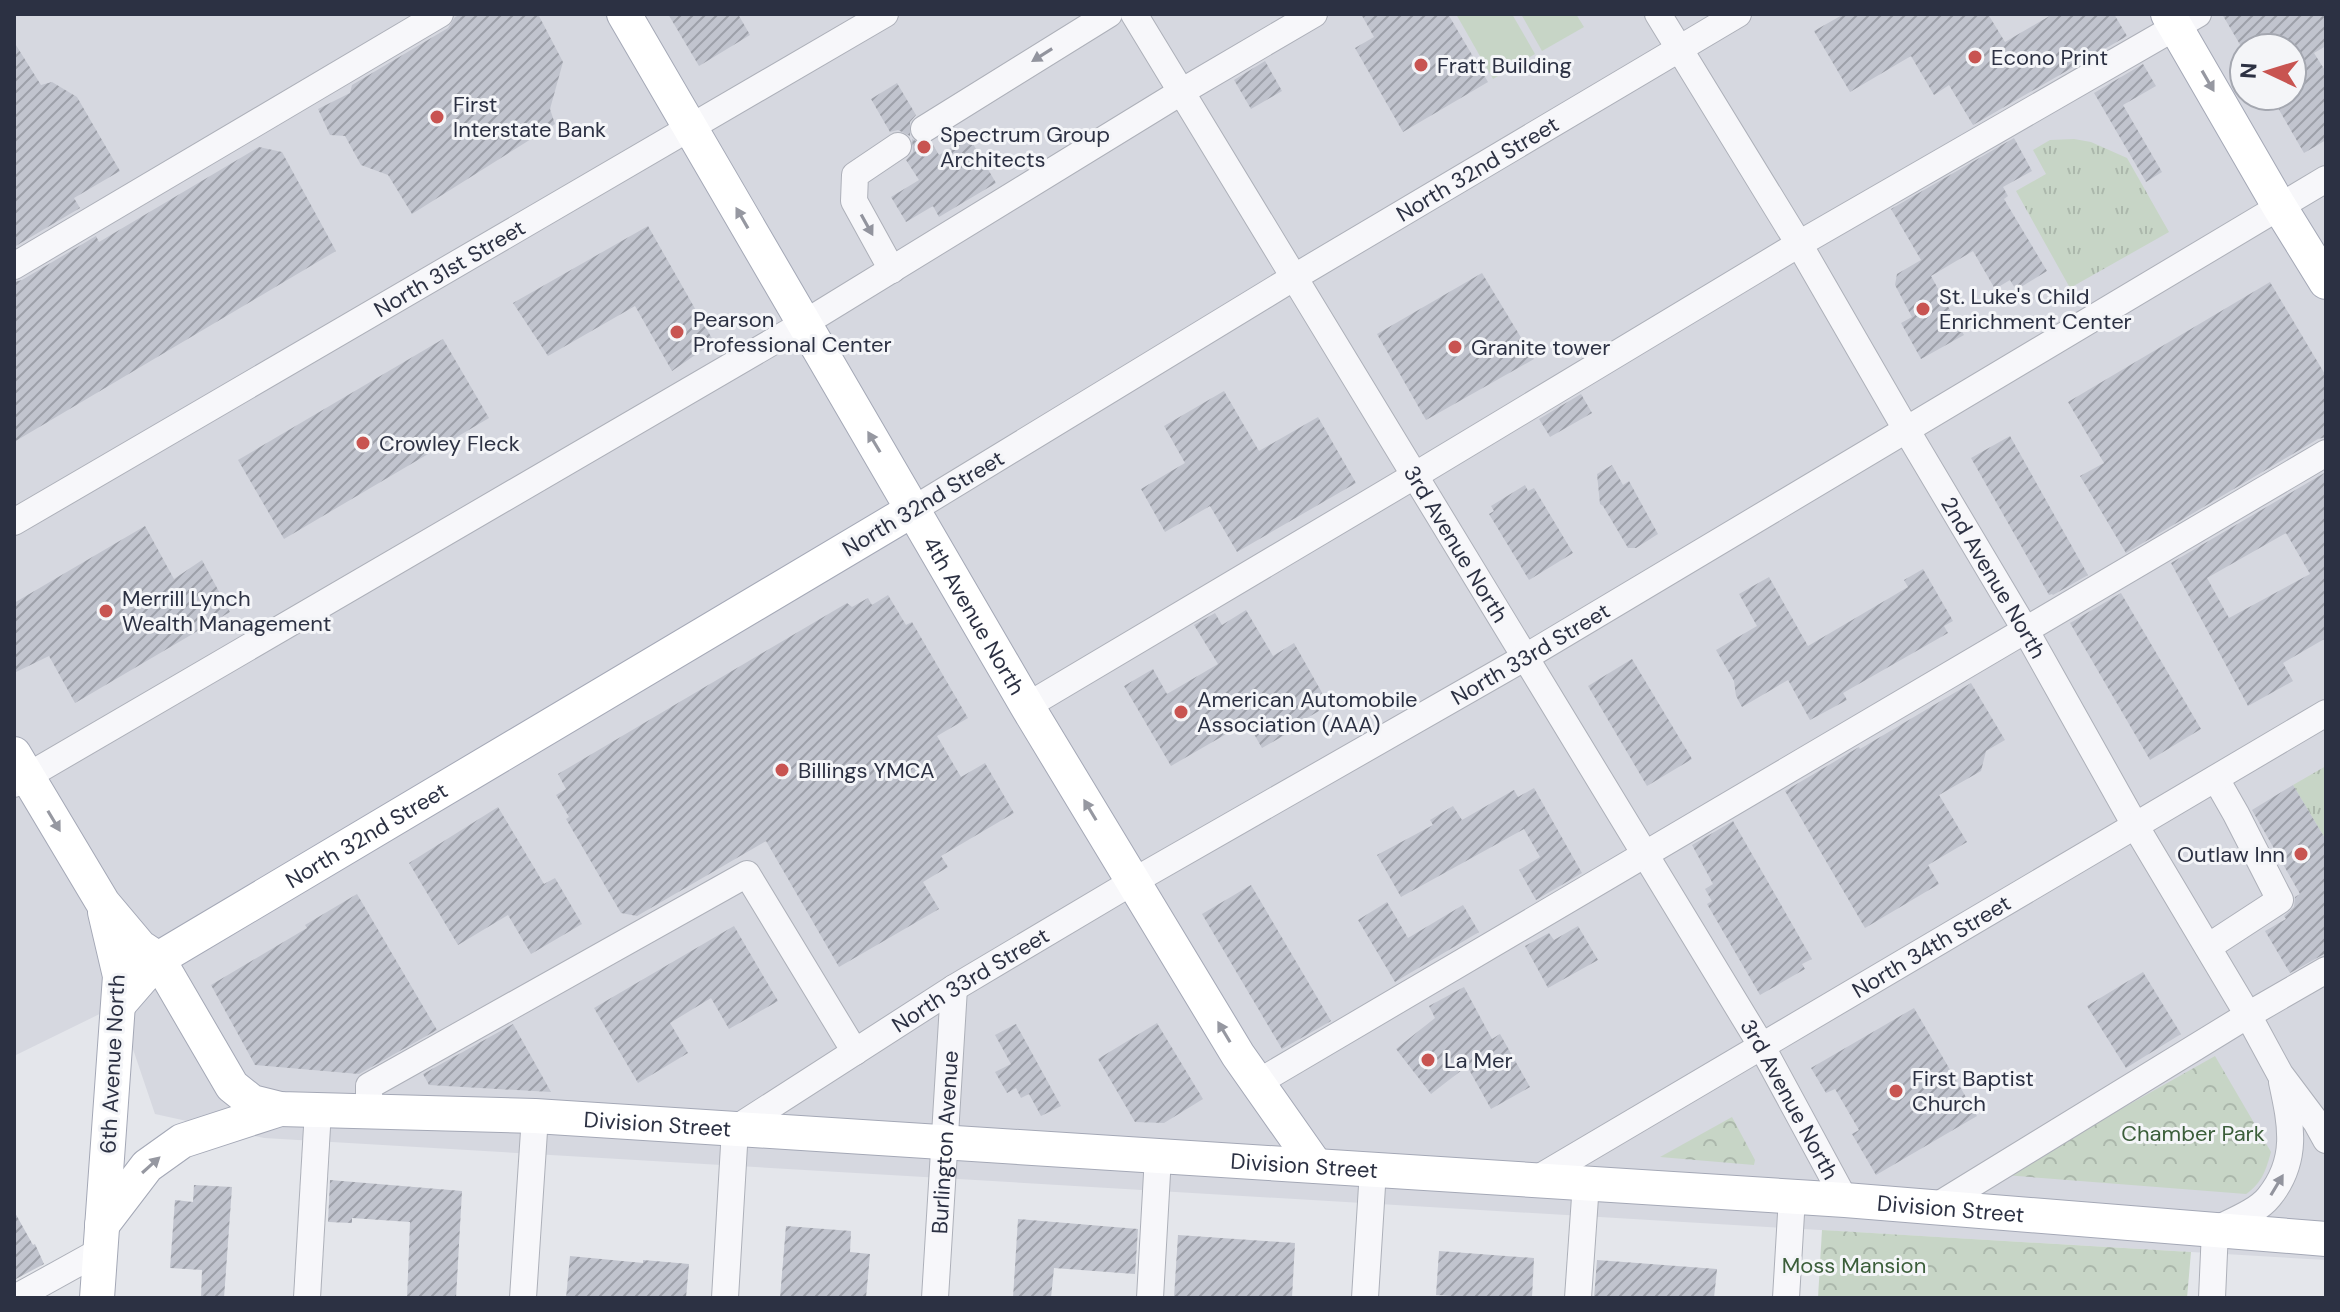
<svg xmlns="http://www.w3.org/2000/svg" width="2340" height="1312" font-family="'DM Sans',sans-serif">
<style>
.built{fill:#d6d8e0;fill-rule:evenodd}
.grass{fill:url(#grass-tufts)}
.forest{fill:url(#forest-crowns)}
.pitch{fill:#c7d5c6}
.building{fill:url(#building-hatch);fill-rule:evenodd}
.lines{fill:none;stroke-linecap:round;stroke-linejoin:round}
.minor-casing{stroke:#adb0b9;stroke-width:28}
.major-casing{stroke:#a4a8b6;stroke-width:36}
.minor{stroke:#f7f7fa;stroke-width:26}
.major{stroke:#fff;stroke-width:34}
.oneway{fill:#92949e}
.oneway2{fill:#9698a1}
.poi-dot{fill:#c85451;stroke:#f4f5f8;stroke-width:3}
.labels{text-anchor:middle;stroke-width:6;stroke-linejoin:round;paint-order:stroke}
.poi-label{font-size:22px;fill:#2c3143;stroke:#f4f5f8;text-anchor:start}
.street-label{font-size:22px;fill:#2c3143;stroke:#f4f5f8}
.park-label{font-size:22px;fill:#3b5e3a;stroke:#f4f5f8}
</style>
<defs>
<pattern id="grass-tufts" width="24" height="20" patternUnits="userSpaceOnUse" patternTransform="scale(2)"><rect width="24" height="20" fill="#c7d5c6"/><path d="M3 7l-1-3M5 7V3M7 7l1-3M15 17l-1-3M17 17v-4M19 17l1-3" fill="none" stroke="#abb7ab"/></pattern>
<pattern id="forest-crowns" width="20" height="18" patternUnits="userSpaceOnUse" patternTransform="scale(2)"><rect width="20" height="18" fill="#c7d5c6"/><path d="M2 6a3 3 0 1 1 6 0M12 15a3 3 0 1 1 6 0" fill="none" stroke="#abb7ab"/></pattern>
<pattern id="building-hatch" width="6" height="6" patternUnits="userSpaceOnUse" patternTransform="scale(2)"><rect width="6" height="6" fill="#c1c4ce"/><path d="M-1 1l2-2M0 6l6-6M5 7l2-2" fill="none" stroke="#9da0a9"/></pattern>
</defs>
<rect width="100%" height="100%" fill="#e4e6eb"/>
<path class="built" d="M14 14H2326V1260L264 1138 155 1114 118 1005 14 1056ZM2244 48H2292V96H2244Z"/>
<g class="grass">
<polygon points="2074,139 2091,142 2127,158 2169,232 2070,288 2016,191 2046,174 2033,150 2050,140"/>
<polygon points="2326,766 2326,840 2293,785"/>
</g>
<g class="forest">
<path d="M2215 1056 2271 1152C2266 1170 2262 1183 2246 1194L2004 1175Z"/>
<polygon points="1732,1117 1755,1160 1754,1165 1660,1157"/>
<polygon points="1822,1230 2191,1252 2187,1298 1818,1298"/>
</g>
<g class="pitch">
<polygon points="1456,14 1512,14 1535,54 1493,79"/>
<polygon points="1521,14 1576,14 1584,27 1542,51"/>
</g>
<g class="building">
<polygon points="462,14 538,14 563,62 550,109 555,124 412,214 388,175 361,165 345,136 330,135 318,109 350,93 352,85 448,28 455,17"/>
<polygon points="668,14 738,14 750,35 699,66"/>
<polygon points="1361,14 1448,14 1488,82 1403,132 1355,48 1374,37"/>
<polygon points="1844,14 1988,14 2005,42 2053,14 2114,14 2127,36 1973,125 1949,85 1934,95 1911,56 1850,92 1814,31"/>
<polygon points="2222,14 2326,14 2326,46 2314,53 2326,72 2326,140 2304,153 2271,96 2292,96 2292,48 2242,48"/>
<polygon points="14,42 41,85 52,82 77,97 120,171 74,198 80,208 14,247"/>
<polygon points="1265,61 1282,91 1251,109 1234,80"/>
<polygon points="2143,64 2156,86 2123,105 2162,172 2146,182 2094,93"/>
<polygon points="897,83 916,115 910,122 910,136 898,130 890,132 871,99"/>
<polygon points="969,137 996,183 939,217 933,206 906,222 891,197 919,180 906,160 913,152 912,139 924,145 932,143 939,155"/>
<polygon points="2014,138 2032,171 2003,187 2008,196 2004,199 2047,271 2016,290 2010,280 1995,289 1973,251 1931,276 1964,335 1921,359 1901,323 1912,317 1895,285 1897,274 1921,260 1891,209"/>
<polygon points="259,147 282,152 336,251 14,442 14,282 22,280 96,236 99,242"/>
<polygon points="648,226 714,342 672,371 635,306 548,356 513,303"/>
<polygon points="1482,273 1534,359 1426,420 1377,334"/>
<polygon points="2270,282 2326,376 2326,437 2318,439 2126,553 2080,476 2104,463 2068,402"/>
<polygon points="443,339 489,418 284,539 238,460"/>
<polygon points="1224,391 1259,451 1318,417 1356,483 1237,552 1210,506 1165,532 1141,489 1185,463 1164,426"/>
<polygon points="1581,394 1592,413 1550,437 1539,419"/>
<polygon points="2010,436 2088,575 2053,595 2052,594 2049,595 1971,458"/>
<polygon points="1612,465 1623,485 1629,481 1658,534 1636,548 1628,548 1603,506 1600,504 1597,474"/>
<path d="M2326 472V638L2283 663 2293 681 2248 706 2171 563ZM2286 533 2310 574 2229 618 2207 578Z"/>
<polygon points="1525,485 1528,491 1534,488 1573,553 1529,580 1489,514 1494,511 1491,506"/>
<polygon points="145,526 174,579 202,560 230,612 75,703 49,656 14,673 14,603"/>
<polygon points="1923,569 1953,621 1944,626 1948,633 1843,693 1847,700 1810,720 1788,680 1742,707 1736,696 1734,681 1716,650 1757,626 1739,594 1769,577 1808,646 1908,587 1904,580"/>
<polygon points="2121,593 2201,729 2150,760 2070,623"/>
<polygon points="888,595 906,625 912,622 968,718 937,736 961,777 985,763 1014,813 941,856 948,867 923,882 939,909 839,967 766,841 637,916 621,913 566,819 569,817 556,795 566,789 558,774 847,603 852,607 868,598 872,605"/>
<polygon points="1246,610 1273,656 1294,643 1325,698 1316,704 1319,711 1293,726 1295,729 1262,748 1247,722 1171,766 1124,686 1153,669 1167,694 1218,664 1194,625 1215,613 1222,625"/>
<polygon points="1632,659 1692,759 1647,786 1588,686"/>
<polygon points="1971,683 2005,740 1986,751 1981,771 1939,795 1967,842 1928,865 1939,884 1865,928 1785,791 1859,747 1860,749"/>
<polygon points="2293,785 2326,840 2326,953 2290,973 2265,931 2286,919 2284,916 2294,907 2295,897 2300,894 2252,810"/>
<polygon points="1534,788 1582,873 1536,900 1519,870 1540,857 1524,829 1401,897 1377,855 1433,825 1430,820 1453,806 1462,820 1514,790 1518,797"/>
<polygon points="498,807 544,884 555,878 582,924 531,954 508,915 458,945 409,863"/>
<polygon points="1733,821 1812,959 1802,964 1805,969 1760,995 1707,904 1712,901 1705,889 1713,884 1692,845"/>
<polygon points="1251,885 1331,1021 1282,1049 1202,914"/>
<polygon points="357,894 437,1030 359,1074 255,1065 211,985 307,928 305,925"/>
<polygon points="1387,902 1408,938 1463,905 1479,932 1395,982 1358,920"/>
<polygon points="734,926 778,1001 729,1029 711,998 670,1023 688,1053 638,1083 594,1008"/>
<polygon points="1578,926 1598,960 1548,988 1525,946 1549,933 1554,940"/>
<polygon points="2143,972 2181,1034 2126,1068 2087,1006"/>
<polygon points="1464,987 1492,1039 1500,1034 1530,1087 1491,1109 1467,1066 1431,1094 1396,1049 1435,1018 1429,1006"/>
<polygon points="1914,1008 1977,1116 1876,1175 1852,1134 1859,1130 1835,1089 1826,1093 1811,1068"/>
<polygon points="1157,1023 1203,1099 1164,1123 1135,1122 1098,1059"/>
<polygon points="513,1024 551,1092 429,1085 423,1074"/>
<polygon points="1016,1024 1061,1106 1041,1116 1029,1094 1021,1098 1016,1088 1007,1093 995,1072 1011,1064 995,1035"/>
<polygon points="330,1180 462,1191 456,1298 407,1298 410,1222 352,1218 352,1223 328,1222"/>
<polygon points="194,1185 232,1187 224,1298 201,1298 202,1270 170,1268 175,1200 193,1202"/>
<polygon points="14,1211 33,1245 35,1244 44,1264 14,1280"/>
<polygon points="1018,1219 1138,1229 1135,1274 1054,1268 1051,1298 1013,1298"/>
<polygon points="786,1226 851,1231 850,1252 870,1254 866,1298 780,1298"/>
<polygon points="1178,1235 1295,1243 1292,1298 1174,1298"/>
<polygon points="1439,1251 1534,1258 1532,1298 1480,1298 1436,1295"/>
<polygon points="570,1256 643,1263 643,1260 689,1264 686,1298 566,1298"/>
<polygon points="1597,1260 1717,1269 1714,1298 1594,1298"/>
</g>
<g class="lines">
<defs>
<g id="minor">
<path id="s1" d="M1134 14 1761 1045 1845 1200"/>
<path id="s2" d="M1658 14 1799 244 1907 431 2026 631 2136 827 2248 1015 2280 1074 2316 1122 2326 1140"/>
<polyline points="924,129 1109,14"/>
<polyline points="14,266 440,14"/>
<polyline points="892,270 854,201 855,175 898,146"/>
<path id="s3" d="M914 509 1293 278 1738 14"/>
<path id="s4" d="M14 522 885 14"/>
<polyline points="1027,706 1414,476 1799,244 2198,14"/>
<polyline points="14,784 803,324 1181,92 1314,14"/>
<polyline points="2208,947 2280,900 2236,814 2216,779"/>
<polyline points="1257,1083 2326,453"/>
<polyline points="369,1111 369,1086 747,874 855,1052"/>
<path id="s5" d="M1535 1180 2326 713"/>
<polyline points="1935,1207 2248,1015 2326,970"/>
<polyline points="15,1298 100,1251"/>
<polyline points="307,1298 318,1110"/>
<polyline points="523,1298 535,1116"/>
<path id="s6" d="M725 1298 735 1129 954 988 1134 881 1524 658 2326 179"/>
<path id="s7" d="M935 1298 954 988"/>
<polyline points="1150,1298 1158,1156"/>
<polyline points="1365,1298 1373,1170"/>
<polyline points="1578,1298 1586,1183"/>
<polyline points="1786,1298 1792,1197"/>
<path d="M2212 1298 2215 1230C2232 1221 2257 1212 2269 1197 2299 1160 2291 1124 2282 1082"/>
</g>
<g id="major">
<path id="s8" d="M624 14 1027 706 1238 1055 1316 1166"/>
<polyline points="2168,14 2279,206 2326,282"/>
<path id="s9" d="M14 754 103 903 140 947 158 959 232 1086 252 1102 280 1109 535 1116 1845 1200 2326 1239"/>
<path id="s10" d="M119 1004 158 959 914 509"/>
<polyline points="102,1225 147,1166 182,1141 280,1109"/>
<polyline points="97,1298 120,976 105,912"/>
</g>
</defs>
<use href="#minor" class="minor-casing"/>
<use href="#major" class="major-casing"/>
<use href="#minor" class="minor"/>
<use href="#major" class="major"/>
</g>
<defs><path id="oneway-solid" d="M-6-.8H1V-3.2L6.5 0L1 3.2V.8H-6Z" transform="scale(2)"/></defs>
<g class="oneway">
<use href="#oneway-solid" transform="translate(1042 55) rotate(148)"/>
<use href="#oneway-solid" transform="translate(867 225) rotate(61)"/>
<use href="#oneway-solid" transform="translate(2277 1185) rotate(-59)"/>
</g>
<g class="oneway2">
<use href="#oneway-solid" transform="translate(2208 81) rotate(60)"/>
<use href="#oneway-solid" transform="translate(742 218) rotate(-120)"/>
<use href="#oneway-solid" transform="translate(874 442) rotate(-121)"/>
<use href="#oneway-solid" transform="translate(1090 810) rotate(-121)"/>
<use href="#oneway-solid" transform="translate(54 821) rotate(59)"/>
<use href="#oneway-solid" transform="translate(1224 1032) rotate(-121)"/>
<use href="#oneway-solid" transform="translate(151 1165) rotate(-42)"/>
</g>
<g class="poi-dot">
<circle cx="1975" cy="57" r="8"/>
<circle cx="1421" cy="65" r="8"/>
<circle cx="437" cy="117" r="8"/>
<circle cx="924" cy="147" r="8"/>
<circle cx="1923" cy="309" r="8"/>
<circle cx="677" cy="332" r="8"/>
<circle cx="1455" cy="347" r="8"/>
<circle cx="363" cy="443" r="8"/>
<circle cx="106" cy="611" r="8"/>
<circle cx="1181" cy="712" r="8"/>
<circle cx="782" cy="770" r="8"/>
<circle cx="2301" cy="854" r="8"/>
<circle cx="1428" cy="1060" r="8"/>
<circle cx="1896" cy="1091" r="8"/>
</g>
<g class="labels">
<g class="poi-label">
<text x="1991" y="65">Econo Print</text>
<text x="1437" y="73">Fratt Building</text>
<text x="453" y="112">First<tspan x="453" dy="25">Interstate Bank</tspan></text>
<text x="940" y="142">Spectrum Group<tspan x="940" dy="25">Architects</tspan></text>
<text x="1939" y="304">St. Luke's Child<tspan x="1939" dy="25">Enrichment Center</tspan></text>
<text x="693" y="327">Pearson<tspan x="693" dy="25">Professional Center</tspan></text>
<text x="1471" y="355">Granite tower</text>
<text x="379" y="451">Crowley Fleck</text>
<text x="122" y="606">Merrill Lynch<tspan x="122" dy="25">Wealth Management</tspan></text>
<text x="1197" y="707">American Automobile<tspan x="1197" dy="25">Association (AAA)</tspan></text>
<text x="798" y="778">Billings YMCA</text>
<text x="2285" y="862" text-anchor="end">Outlaw Inn</text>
<text x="1444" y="1068">La Mer</text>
<text x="1912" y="1086">First Baptist<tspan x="1912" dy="25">Church</tspan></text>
</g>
<g class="street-label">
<text dy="8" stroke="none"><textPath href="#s3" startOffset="658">North 32nd Street</textPath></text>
<text dy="8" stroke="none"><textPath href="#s4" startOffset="504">North 31st Street</textPath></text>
<text transform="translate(923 503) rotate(-31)" y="8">North 32nd Street</text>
<text dy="8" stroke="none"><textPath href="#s1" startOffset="620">3rd Avenue North</textPath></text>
<text dy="8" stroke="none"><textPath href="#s2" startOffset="656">2nd Avenue North</textPath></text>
<text dy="8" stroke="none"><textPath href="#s8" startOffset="696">4th Avenue North</textPath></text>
<text dy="8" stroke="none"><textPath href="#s6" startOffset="1096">North 33rd Street</textPath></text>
<text dy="8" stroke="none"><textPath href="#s10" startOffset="302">North 32nd Street</textPath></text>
<text dy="8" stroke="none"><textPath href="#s5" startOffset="460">North 34th Street</textPath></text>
<text dy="8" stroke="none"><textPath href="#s6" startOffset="448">North 33rd Street</textPath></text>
<text transform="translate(112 1064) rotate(-87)" y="8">6th Avenue North</text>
<text dy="8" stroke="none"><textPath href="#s1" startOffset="1268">3rd Avenue North</textPath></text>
<text dy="8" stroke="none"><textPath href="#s9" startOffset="832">Division Street</textPath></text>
<text dy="8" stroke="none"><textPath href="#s7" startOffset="156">Burlington Avenue</textPath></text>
<text dy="8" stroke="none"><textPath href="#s9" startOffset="1480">Division Street</textPath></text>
<text dy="8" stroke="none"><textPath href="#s9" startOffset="2128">Division Street</textPath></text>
</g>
<g class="park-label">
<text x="2193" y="1141">Chamber Park</text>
<text x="1854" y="1273">Moss Mansion</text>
</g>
</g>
<rect width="2340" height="1312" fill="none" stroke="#2c3143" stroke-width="32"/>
<g transform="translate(2268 72) rotate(274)"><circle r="38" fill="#f4f5f8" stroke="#a4a7b0" stroke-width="2"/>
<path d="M0-6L14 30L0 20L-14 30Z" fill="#c85451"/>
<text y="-12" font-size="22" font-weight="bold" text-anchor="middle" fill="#2c3143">N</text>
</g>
</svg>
